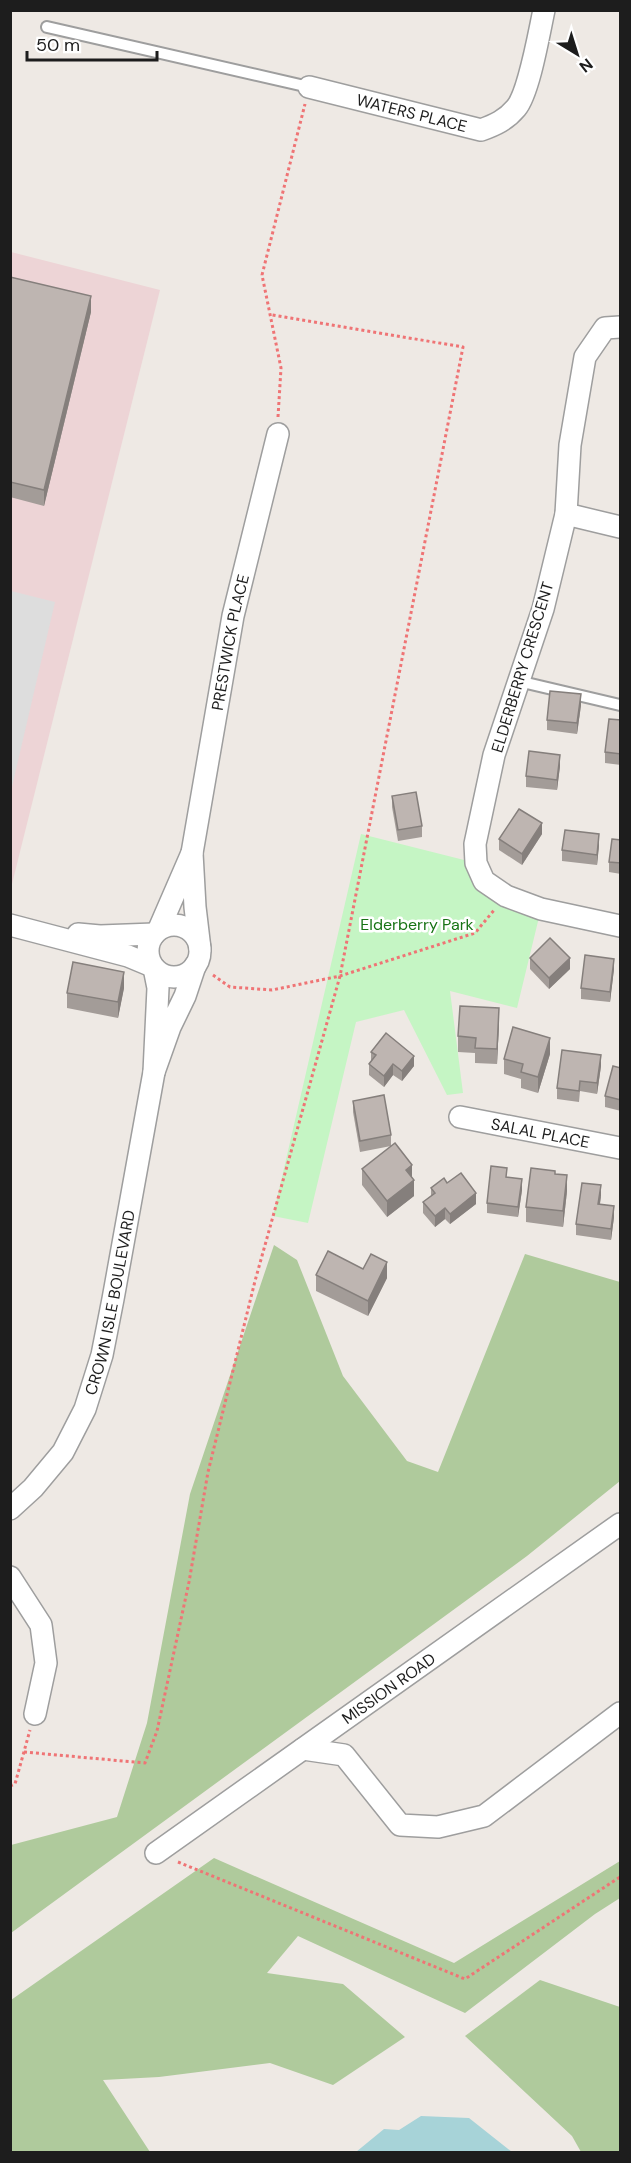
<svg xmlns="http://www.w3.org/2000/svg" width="631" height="2163" font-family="'DM Sans',sans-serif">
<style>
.commercial{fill:#edd4d6}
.forest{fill:#afca9c}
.park{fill:#c5f5c4}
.parking{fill:#ddd}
.water{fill:#a7d3d8}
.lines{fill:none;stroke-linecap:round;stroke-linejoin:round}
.lane-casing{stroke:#9e9e9e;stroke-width:14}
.street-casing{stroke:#9e9e9e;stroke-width:24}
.path{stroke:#ef7475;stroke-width:3;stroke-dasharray:3 3;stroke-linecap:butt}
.lane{stroke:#fff;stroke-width:10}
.street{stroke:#fff;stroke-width:21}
.wall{fill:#a39c98}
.shaded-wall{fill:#857f7c}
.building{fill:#beb5b1;stroke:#857f7c;stroke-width:1.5}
.labels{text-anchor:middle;stroke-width:5;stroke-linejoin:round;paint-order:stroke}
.street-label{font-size:16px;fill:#1d1d1d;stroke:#fff}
.park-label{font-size:16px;fill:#177314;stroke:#fff}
</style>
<rect width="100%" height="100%" fill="#eee9e4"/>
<polygon class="commercial" points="11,252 160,290 11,888"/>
<g class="forest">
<polygon points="274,1245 297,1260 343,1376 407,1461 438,1472 525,1254 620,1282 620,1481 527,1556 11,1933 11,1845 117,1817 147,1723 190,1494"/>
<polygon points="214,1858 454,1963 620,1861 620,1898 595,1914 465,2013 298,1936 267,1973 343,1984 405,2037 333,2085 270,2063 159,2077 103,2080 150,2152 11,2152 11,2000"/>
<polygon points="540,1980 620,2007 620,2152 581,2152 572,2136 465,2036"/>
</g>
<polygon class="park" points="361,834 476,863 541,909 517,1008 450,991 463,1093 447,1095 404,1010 356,1022 308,1223 273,1216"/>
<polygon class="parking" points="11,591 55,602 11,791 10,591"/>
<polygon class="water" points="421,2116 469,2118 512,2152 356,2152 384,2129 399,2130"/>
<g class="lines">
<defs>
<g id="lane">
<polyline points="47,27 309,87"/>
<polyline points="518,681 620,705"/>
</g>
<g id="street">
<path id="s1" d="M309 87 481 130C495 125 506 120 516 108 529 93 539 33 544 10"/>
<polyline points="620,327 605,328 585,357 570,445 566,514 543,609 494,755 475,844 476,863 484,881 506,896 541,909 620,926"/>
<polyline points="566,514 620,527"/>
<path id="s2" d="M192 853 233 616 278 434"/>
<circle cx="174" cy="951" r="26"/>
<polyline points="10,925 128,956 152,966"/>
<polyline points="159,929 192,853 195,907 200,949"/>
<polyline points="78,934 100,936 154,934"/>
<polyline points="154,968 158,988 154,1072 170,1027 185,996 195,966"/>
<path id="s3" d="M460 1117 620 1148"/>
<path id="s4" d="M10 1509 33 1488 63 1452 85 1409 102 1355 113 1299 154 1072"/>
<polyline points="10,1577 41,1625 46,1663 35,1714"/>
<polyline points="303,1749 344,1755 400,1825 438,1827 484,1816 620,1713"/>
<path id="s5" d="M156 1853 620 1524"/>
</g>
</defs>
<use href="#lane" class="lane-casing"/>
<use href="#street" class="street-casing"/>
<g class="path">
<polyline points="278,417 281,368 262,275 305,104"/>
<polyline points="213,975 230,987 272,990 340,976 475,933 495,909"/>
<polyline points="24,1752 145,1763 157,1731 189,1582 208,1472 255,1281 340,976 463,347 272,315"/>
<polyline points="10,1786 15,1784 30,1730"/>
<polyline points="178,1862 465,1979 620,1877"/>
</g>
<use href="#lane" class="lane"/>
<use href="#street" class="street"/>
</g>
<g class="wall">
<polygon points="10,277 91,312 44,506 10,497"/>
<polygon points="581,705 577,734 547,730 547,720"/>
<polygon points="621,720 621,765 605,763 605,752"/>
<polygon points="560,766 557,790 526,787 526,776"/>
<polygon points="392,796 422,826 422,837 398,841 392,807"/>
<polygon points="542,834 522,865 499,850 499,839"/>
<polygon points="621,840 621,874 609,872 609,862"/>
<polygon points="599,845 597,865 562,861 562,850"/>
<polygon points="530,958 570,969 549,989 530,969"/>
<polygon points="614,969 610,1002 581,999 581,988"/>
<polygon points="124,988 118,1018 67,1008 67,993"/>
<polygon points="499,1023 497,1064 475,1063 475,1053 458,1052 458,1036"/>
<polygon points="371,1052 414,1066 402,1081 393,1075 384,1087 369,1075 369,1064 371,1061"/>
<polygon points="550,1054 538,1093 521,1088 521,1079 504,1074 504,1059"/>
<polygon points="601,1066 597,1094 580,1091 579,1102 557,1099 557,1088"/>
<polygon points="621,1068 621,1111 605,1107 605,1096"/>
<polygon points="353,1101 391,1135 391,1146 360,1152 353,1112"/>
<polygon points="362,1169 412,1177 414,1196 387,1217 362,1185"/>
<polygon points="555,1174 567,1191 563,1227 526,1222 526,1207"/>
<polygon points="507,1177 522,1190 518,1217 487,1213 487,1203"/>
<polygon points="447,1183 476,1204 450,1224 445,1219 435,1227 423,1213 423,1202 431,1196 431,1188"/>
<polygon points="601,1196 600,1204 614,1217 611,1240 576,1235 576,1224"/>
<polygon points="316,1275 387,1278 368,1316 316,1291"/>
</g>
<g class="shaded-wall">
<polygon points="91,296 91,312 44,506 44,490"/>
<polygon points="581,694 581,705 577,734 577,723"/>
<polygon points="560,755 560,766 557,790 557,780"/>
<polygon points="542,823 542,834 522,865 522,854"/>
<polygon points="599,834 599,845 597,865 597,855"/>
<polygon points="570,958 570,969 549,989 549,978"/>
<polygon points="614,959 614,969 610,1002 610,992"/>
<polygon points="124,972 124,988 118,1018 118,1002"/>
<polygon points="499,1008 499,1023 497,1064 497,1049"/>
<polygon points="550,1038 550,1054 538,1093 538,1077"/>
<polygon points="601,1055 601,1066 597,1094 597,1083"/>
<polygon points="414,1056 414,1066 402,1081 402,1071"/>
<polygon points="393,1064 393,1075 384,1087 384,1076"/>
<polygon points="412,1165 412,1180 406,1170"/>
<polygon points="567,1175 567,1191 563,1227 563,1211"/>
<polygon points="522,1179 522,1190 518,1217 518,1207"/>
<polygon points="414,1180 414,1196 387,1217 387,1201"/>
<polygon points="601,1185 601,1196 598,1215 598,1204"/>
<polygon points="476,1193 476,1204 450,1224 450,1214"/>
<polygon points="614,1206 614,1217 611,1240 611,1229"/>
<polygon points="445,1208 445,1219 435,1227 435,1216"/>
<polygon points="387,1262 387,1278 368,1316 368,1301"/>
</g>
<g class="building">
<polygon points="10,277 91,296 44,490 10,482"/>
<polygon points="550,691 581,694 577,723 547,720"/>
<polygon points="609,719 621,720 621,754 605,752"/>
<polygon points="529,751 560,755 557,780 526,776"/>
<polygon points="416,792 422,826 398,830 392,796"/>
<polygon points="519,809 542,823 522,854 499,839"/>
<polygon points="565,830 599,834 597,855 562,850"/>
<polygon points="612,839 621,840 621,863 609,862"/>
<polygon points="550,938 570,958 549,978 530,958"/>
<polygon points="585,955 614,959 610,992 581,988"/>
<polygon points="73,962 124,972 118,1002 67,993"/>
<polygon points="460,1006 499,1008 497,1049 475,1048 476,1038 458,1036"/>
<polygon points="513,1027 550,1038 538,1077 521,1072 523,1064 504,1059"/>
<polygon points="386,1033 414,1056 402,1071 393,1064 384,1076 369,1064 376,1055 371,1052"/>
<polygon points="562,1050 601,1055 597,1083 580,1081 579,1091 557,1088"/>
<polygon points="613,1066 621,1068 621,1100 605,1096"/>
<polygon points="384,1095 391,1135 360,1141 353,1101"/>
<polygon points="395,1143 412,1165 406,1170 414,1180 387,1201 362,1169"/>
<polygon points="491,1166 507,1168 506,1177 522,1179 518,1207 487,1203"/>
<polygon points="531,1168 555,1171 555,1174 567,1175 563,1211 526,1207"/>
<polygon points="461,1173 476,1193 450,1214 445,1208 435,1216 423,1202 435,1193 431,1188 444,1178 447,1183"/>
<polygon points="582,1183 601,1185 598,1204 614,1206 611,1229 576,1224"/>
<polygon points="328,1251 363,1269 371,1254 387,1262 368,1301 316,1275"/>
</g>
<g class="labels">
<g class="street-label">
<text dy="6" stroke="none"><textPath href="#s1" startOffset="106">WATERS PLACE</textPath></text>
<text dy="6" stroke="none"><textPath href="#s2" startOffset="214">PRESTWICK PLACE</textPath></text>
<text transform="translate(522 667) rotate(-73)" y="6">ELDERBERRY CRESCENT</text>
<text dy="6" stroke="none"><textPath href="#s3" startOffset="82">SALAL PLACE</textPath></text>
<text dy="6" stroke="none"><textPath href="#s4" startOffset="236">CROWN ISLE BOULEVARD</textPath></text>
<text dy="6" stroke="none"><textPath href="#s5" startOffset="285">MISSION ROAD</textPath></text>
</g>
<g class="park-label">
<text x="417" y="930">Elderberry Park</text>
</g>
</g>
<rect width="631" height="2163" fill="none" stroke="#1d1d1d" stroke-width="24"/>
<g transform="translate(577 54) rotate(142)" stroke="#ffffff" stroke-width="4.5" paint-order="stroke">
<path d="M0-4.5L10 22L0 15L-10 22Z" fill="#1d1d1d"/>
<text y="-9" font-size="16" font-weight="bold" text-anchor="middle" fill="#1d1d1d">N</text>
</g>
<path d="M27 51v9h130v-9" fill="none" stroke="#1d1d1d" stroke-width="3"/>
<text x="36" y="51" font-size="18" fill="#1d1d1d" stroke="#ffffff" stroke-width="4.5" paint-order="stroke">50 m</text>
</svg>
